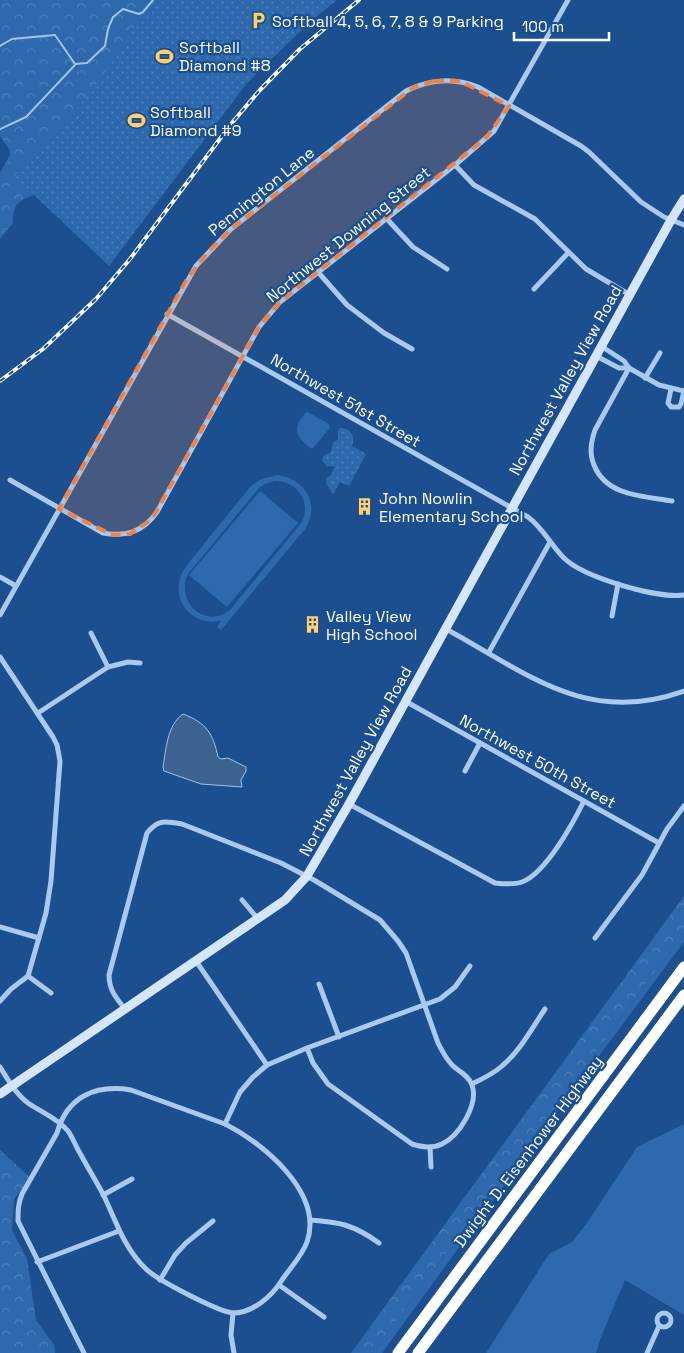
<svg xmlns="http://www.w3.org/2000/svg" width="684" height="1353" font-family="'Space Grotesk',sans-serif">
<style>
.green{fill:#2e69ad;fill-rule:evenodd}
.forest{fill:url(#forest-crowns)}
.park{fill:url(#park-dots)}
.water{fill:#3c6290;stroke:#9cc4f0}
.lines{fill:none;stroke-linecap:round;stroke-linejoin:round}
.stream{stroke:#9cc4f0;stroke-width:2}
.street{stroke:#a9c9ee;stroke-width:5}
.secondary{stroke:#d6e6fa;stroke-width:9}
.highway{stroke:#fff;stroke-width:11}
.rail-casing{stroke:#fff;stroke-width:4}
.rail{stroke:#1b4f8f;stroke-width:2;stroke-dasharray:5.5;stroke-linecap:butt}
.marked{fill:#ee8249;fill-opacity:0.2;stroke:#ee8249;stroke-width:4;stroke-dasharray:10 6;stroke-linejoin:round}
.labels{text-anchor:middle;stroke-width:4.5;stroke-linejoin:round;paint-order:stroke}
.poi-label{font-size:16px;fill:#fff;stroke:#1b4f8f;text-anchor:start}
.street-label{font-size:16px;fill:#fff;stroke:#1b4f8f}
</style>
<defs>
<pattern id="forest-crowns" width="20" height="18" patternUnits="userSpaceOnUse" patternTransform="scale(1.25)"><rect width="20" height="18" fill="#2e69ad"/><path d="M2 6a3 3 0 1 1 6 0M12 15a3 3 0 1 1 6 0" fill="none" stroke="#4d80b9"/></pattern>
<pattern id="park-dots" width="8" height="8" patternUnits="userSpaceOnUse" patternTransform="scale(1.25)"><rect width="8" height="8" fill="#2e69ad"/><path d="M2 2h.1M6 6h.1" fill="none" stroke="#4d80b9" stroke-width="1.8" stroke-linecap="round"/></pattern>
</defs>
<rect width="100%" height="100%" fill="#1b4f8f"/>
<g class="green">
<path d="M307 412 329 424 330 428 312 449C296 439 291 426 307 412Z"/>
<path d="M278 475C305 479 321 504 305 529L221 630 217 627 221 621C187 627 166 593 187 565L250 487 261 479ZM274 481C296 480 312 501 302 522L230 610C205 630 175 601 188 574L259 488 265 484Z"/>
<polygon points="260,491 298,523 227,607 189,575"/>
<polygon points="684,933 684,942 576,1087 382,1353 372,1353"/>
<polygon points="684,1124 684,1315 625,1280 601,1337 596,1353 486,1353 549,1254 572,1242 587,1223 637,1147"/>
</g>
<g class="forest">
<path d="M0 0H181L17 177 34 195C19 200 12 205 13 223L0 239V173L10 155 9 149 0 136Z"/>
<polygon points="684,896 684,933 372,1353 351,1353"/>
<polygon points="0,1150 31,1178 14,1199 12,1230 27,1259 36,1320 54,1345 55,1353 0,1353"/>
</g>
<g class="park">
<path d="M150 0H337L313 19 247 83 109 266 14 176C55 137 94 92 125 43 134 29 141 14 150 0Z"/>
<path d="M340 428C351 428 356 437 352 446L366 454 349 486 340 482 333 494 326 483V479L331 475 335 467 330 466 327 467 322 460 323 456 331 452 333 443 338 439V431Z"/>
</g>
<path class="water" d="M183 714C207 723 213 734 218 757L221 759 228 758 246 767V771L241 780 242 787 201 784 164 771 163 767C166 750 167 725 183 714Z"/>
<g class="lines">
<g class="stream">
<polyline points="0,46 12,39 55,35 75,64 87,63 105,46 108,29 113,17 123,9 139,14 143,12 153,0"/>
<polyline points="0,129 26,117 75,65"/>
</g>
<g class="street">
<polyline points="455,165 474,185 535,219 586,269 630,295"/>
<polyline points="386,218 413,247 447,269"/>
<polyline points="318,272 347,305 384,333 412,349"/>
<polyline points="534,289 568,253"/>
<path d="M167 314 528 517C543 528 551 545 564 558 583 577 657 599 684 595"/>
<polyline points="601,346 624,361 629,368"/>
<polyline points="596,356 619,368 629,368 659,385 684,391"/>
<path d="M629 368 595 430C591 442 589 453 594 465 606 496 643 496 672 501"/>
<polyline points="645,378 660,353"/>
<polyline points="671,389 668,403 671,407 679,407 681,404 684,391"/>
<path d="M10 480 103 533C126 537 143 532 157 512L259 327 280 302 455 165 494 131 568 0"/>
<polyline points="0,577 16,586"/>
<path d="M0 615 196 266 231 229 406 91C430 79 453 77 478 87L581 146 589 152 641 202 664 217 684 225"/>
<polyline points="612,616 618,584"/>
<path d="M446 629C527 673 586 726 684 691"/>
<polyline points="91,633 108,667"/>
<polyline points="489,652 550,542"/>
<polyline points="0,657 53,737 57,745 60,761 51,881 46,913 28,976 11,989 0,1001"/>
<polyline points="405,701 659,843"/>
<polyline points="38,713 108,667 128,662 140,663"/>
<polyline points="465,771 480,743"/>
<path d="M349 804 495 883C504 884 514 885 522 882 546 873 573 823 584 801"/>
<polyline points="242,900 258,919"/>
<polyline points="0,927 39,938"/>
<polyline points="595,938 642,875 667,829 684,806"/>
<polyline points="196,961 267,1065"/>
<polyline points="28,976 51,993"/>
<polyline points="319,984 339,1037"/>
<path d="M125 1009C116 998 109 990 109 975L147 833C158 819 166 821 182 824L281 863 314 880 380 920 398 941 406 953 438 1043C442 1051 446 1059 453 1066 459 1071 469 1076 472 1085 479 1104 459 1136 442 1144 432 1149 422 1147 412 1144L328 1084 313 1063 307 1048"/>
<path d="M0 1067C8 1080 16 1094 28 1103 41 1112 57 1118 68 1131 73 1138 76 1147 81 1155 88 1168 96 1181 103 1194 116 1221 124 1248 146 1269 157 1280 219 1312 233 1313 253 1313 272 1296 282 1280 290 1268 302 1256 307 1242 324 1193 263 1143 225 1124L131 1090C95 1084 67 1097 57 1133L22 1194C18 1204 18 1211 18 1221L84 1353"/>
<path d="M472 1084C482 1079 493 1074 502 1066 520 1051 532 1028 545 1009"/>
<polyline points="225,1124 240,1092 253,1077 267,1065 307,1048 440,999 455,987 470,966"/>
<polyline points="430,1147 431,1167"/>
<polyline points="103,1195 132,1179"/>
<path d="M310 1220C340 1222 354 1225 379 1243"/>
<polyline points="37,1262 119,1231"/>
<polyline points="160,1280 175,1255 186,1243 213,1221"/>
<polyline points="279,1285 324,1317"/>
<circle cx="664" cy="1320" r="7"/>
<polyline points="233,1313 231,1335 234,1353"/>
<polyline points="647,1353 659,1326"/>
</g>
<polyline class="secondary" points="0,1094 285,900 307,876 349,804 671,220 684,199"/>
<g class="highway">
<polyline points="398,1353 684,967"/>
<polyline points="418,1353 684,995"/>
</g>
<defs>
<polyline id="rail" points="0,381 43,349 96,299 130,259 231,124 259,91 300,49 359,0"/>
</defs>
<use href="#rail" class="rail-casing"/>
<use href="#rail" class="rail"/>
</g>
<path class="marked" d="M434 81H460L509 106 486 138 280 302 259 327 152 519 130 534 113 535 59 509 187 279 207 253 231 229 414 87Z"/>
<defs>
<symbol id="parking-bare" viewBox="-9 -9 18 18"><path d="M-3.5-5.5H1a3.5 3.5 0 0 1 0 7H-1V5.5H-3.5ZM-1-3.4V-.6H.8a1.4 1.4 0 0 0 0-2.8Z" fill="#ffd166" stroke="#1b4f8f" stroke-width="2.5" paint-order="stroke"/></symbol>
<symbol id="stadium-bare" viewBox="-9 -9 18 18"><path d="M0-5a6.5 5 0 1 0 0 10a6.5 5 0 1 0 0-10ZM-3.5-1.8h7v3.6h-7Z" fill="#ffd166" stroke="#1b4f8f" stroke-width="2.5" paint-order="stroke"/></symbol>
<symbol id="building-bare" viewBox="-9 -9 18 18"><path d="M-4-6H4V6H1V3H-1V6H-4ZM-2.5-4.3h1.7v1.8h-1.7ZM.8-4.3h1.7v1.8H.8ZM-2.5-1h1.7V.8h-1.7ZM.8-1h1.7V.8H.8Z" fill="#ffd166" stroke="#1b4f8f" stroke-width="2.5" paint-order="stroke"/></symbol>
</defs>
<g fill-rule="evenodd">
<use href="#parking-bare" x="246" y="8" width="25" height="25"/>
<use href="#stadium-bare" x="152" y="44" width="25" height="25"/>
<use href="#stadium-bare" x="124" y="108" width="25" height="25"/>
<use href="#building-bare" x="352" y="494" width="25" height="25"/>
<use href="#building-bare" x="300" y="612" width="25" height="25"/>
</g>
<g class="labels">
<g class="poi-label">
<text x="272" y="27">Softball 4, 5, 6, 7, 8 &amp; 9 Parking</text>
<text x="179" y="53">Softball<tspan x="179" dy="18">Diamond #8</tspan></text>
<text x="150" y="118">Softball<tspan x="150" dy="18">Diamond #9</tspan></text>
<text x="379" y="504">John Nowlin<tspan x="379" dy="18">Elementary School</tspan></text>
<text x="326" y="622">Valley View<tspan x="326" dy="18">High School</tspan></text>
</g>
<g class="street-label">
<text transform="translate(261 191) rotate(-39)" y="6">Pennington Lane</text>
<text transform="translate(348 234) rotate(-39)" y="6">Northwest Downing Street</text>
<text transform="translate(565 380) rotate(-61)" y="6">Northwest Valley View Road</text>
<text transform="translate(346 400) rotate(30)" y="6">Northwest 51st Street</text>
<text transform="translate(355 761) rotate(-61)" y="6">Northwest Valley View Road</text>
<text transform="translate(538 761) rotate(29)" y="6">Northwest 50th Street</text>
<text transform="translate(528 1151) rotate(-53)" y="6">Dwight D. Eisenhower Highway</text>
</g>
</g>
<path d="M514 32v8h95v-8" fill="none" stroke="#ffffff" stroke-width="2.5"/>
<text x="522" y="32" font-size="15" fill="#ffffff" stroke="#1b4f8f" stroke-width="4" paint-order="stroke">100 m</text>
</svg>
